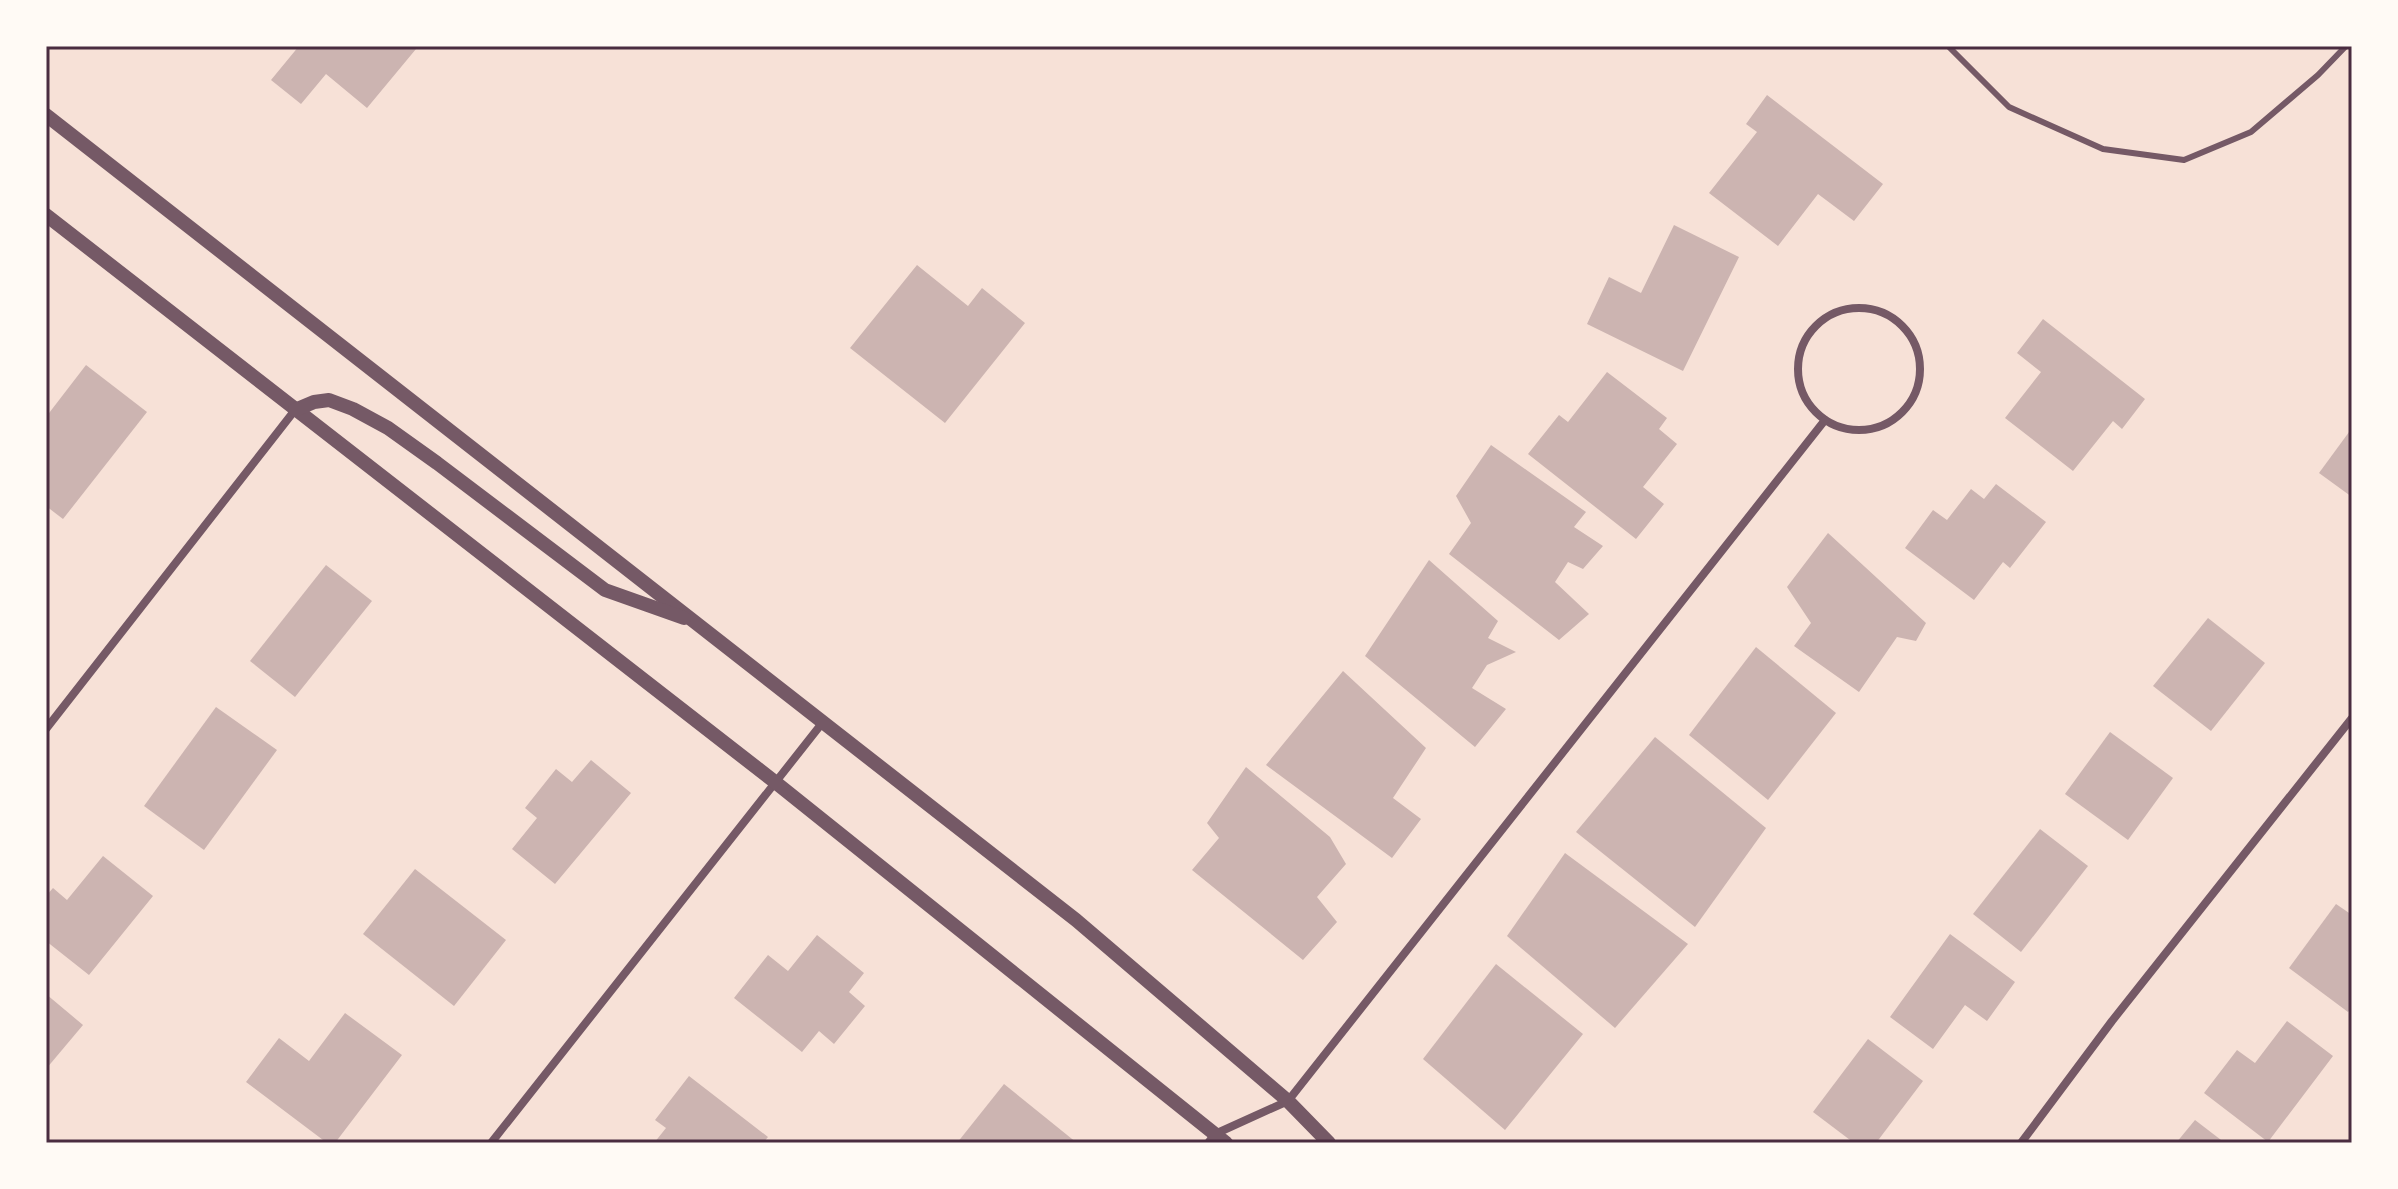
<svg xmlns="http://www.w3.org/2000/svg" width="2398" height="1189" font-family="Jost,sans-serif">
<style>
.building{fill:#ccb4b1}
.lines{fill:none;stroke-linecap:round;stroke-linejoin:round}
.service{stroke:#755966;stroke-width:6}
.minor{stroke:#755966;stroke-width:8}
.tertiary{stroke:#755966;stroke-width:14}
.neatline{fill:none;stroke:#4a2c40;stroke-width:3}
</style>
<rect width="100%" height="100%" fill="#f7e1d7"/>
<g class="building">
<polygon points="299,46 412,46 416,49 367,108 326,74 301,104 271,80"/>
<polygon points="1767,95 1883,184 1854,221 1818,194 1778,246 1709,193 1757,132 1746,124"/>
<polygon points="1674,225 1739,257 1683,371 1587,324 1609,277 1641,293"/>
<polygon points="917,265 968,306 982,288 1025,323 945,423 850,348"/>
<polygon points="2043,319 2145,399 2122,429 2113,421 2073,471 2005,418 2041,372 2017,353"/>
<polygon points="86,365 147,412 63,519 46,506 46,417"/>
<polygon points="1607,372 1667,418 1659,429 1677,444 1643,487 1664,504 1636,539 1528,454 1559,415 1568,422"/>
<polygon points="2352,428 2352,497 2319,473"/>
<polygon points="1491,445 1586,512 1574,527 1603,546 1583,569 1568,562 1555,582 1589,614 1559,640 1449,554 1471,523 1456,496"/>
<polygon points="1996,484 2046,522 2010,568 2003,562 1974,600 1905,548 1933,510 1947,520 1971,489 1984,499"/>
<polygon points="1828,533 1926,623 1916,641 1897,637 1859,692 1794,646 1811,623 1787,587"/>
<polygon points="1429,560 1498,621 1488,638 1516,652 1487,665 1472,688 1506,709 1475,747 1365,656"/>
<polygon points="326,565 372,601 295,697 250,661"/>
<polygon points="2208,618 2265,663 2211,731 2153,686"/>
<polygon points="1756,647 1836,713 1768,800 1689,735"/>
<polygon points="1343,671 1426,748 1393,798 1421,819 1392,858 1266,765"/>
<polygon points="216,707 277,750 204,850 144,806"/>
<polygon points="2110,732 2173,778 2128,840 2065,794"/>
<polygon points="1655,737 1766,828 1695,927 1576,832"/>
<polygon points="591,760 631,793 555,884 512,849 537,818 525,808 556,769 572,782"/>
<polygon points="1246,767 1330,837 1346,864 1317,897 1337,922 1303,960 1192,870 1219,838 1207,823"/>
<polygon points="2040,829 2088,866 2021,952 1973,914"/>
<polygon points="1565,853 1688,944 1615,1028 1507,936"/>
<polygon points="103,856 153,896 89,975 46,941 46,896 53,888 67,900"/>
<polygon points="415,869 506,940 454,1006 363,934"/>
<polygon points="2336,904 2352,915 2352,1007 2348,1012 2289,968"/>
<polygon points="1950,934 2015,982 1987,1021 1965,1005 1933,1049 1890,1017"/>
<polygon points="817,935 864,973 849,992 865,1006 834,1044 819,1031 802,1052 734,998 768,955 788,971"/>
<polygon points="1496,964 1583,1034 1505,1130 1423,1059"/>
<polygon points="46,994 83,1025 46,1069"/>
<polygon points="345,1013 402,1055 335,1143 327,1143 246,1082 279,1038 309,1061"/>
<polygon points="2287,1021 2333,1056 2268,1142 2204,1093 2237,1050 2255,1063"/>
<polygon points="1868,1039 1923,1081 1876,1143 1854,1143 1813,1112"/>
<polygon points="689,1076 768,1137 763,1143 654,1143 666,1128 655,1120"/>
<polygon points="1004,1084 1077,1143 957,1143"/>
<polygon points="2195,1120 2225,1143 2176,1143"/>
</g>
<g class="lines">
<polyline class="service" points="1948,46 2009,107 2103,149 2184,160 2251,132 2318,75 2346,46"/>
<g class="minor">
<circle cx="1859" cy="369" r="61"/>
<polyline points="46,729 295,410"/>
<polyline points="491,1143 823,722"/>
<polyline points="1208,1143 1215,1134 1288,1101 1825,420"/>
<polyline points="2021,1143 2112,1021 2352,718"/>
</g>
<g class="tertiary">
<polyline points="46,115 1076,920 1288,1101 1329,1143"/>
<polyline points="46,215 775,782 1226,1143"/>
<polyline points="295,410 314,402 329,400 353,409 388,428 437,463 605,590 684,618"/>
</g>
</g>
<rect width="2398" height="1189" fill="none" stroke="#fffaf5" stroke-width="96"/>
<rect x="48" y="48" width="2302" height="1093" class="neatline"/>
</svg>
